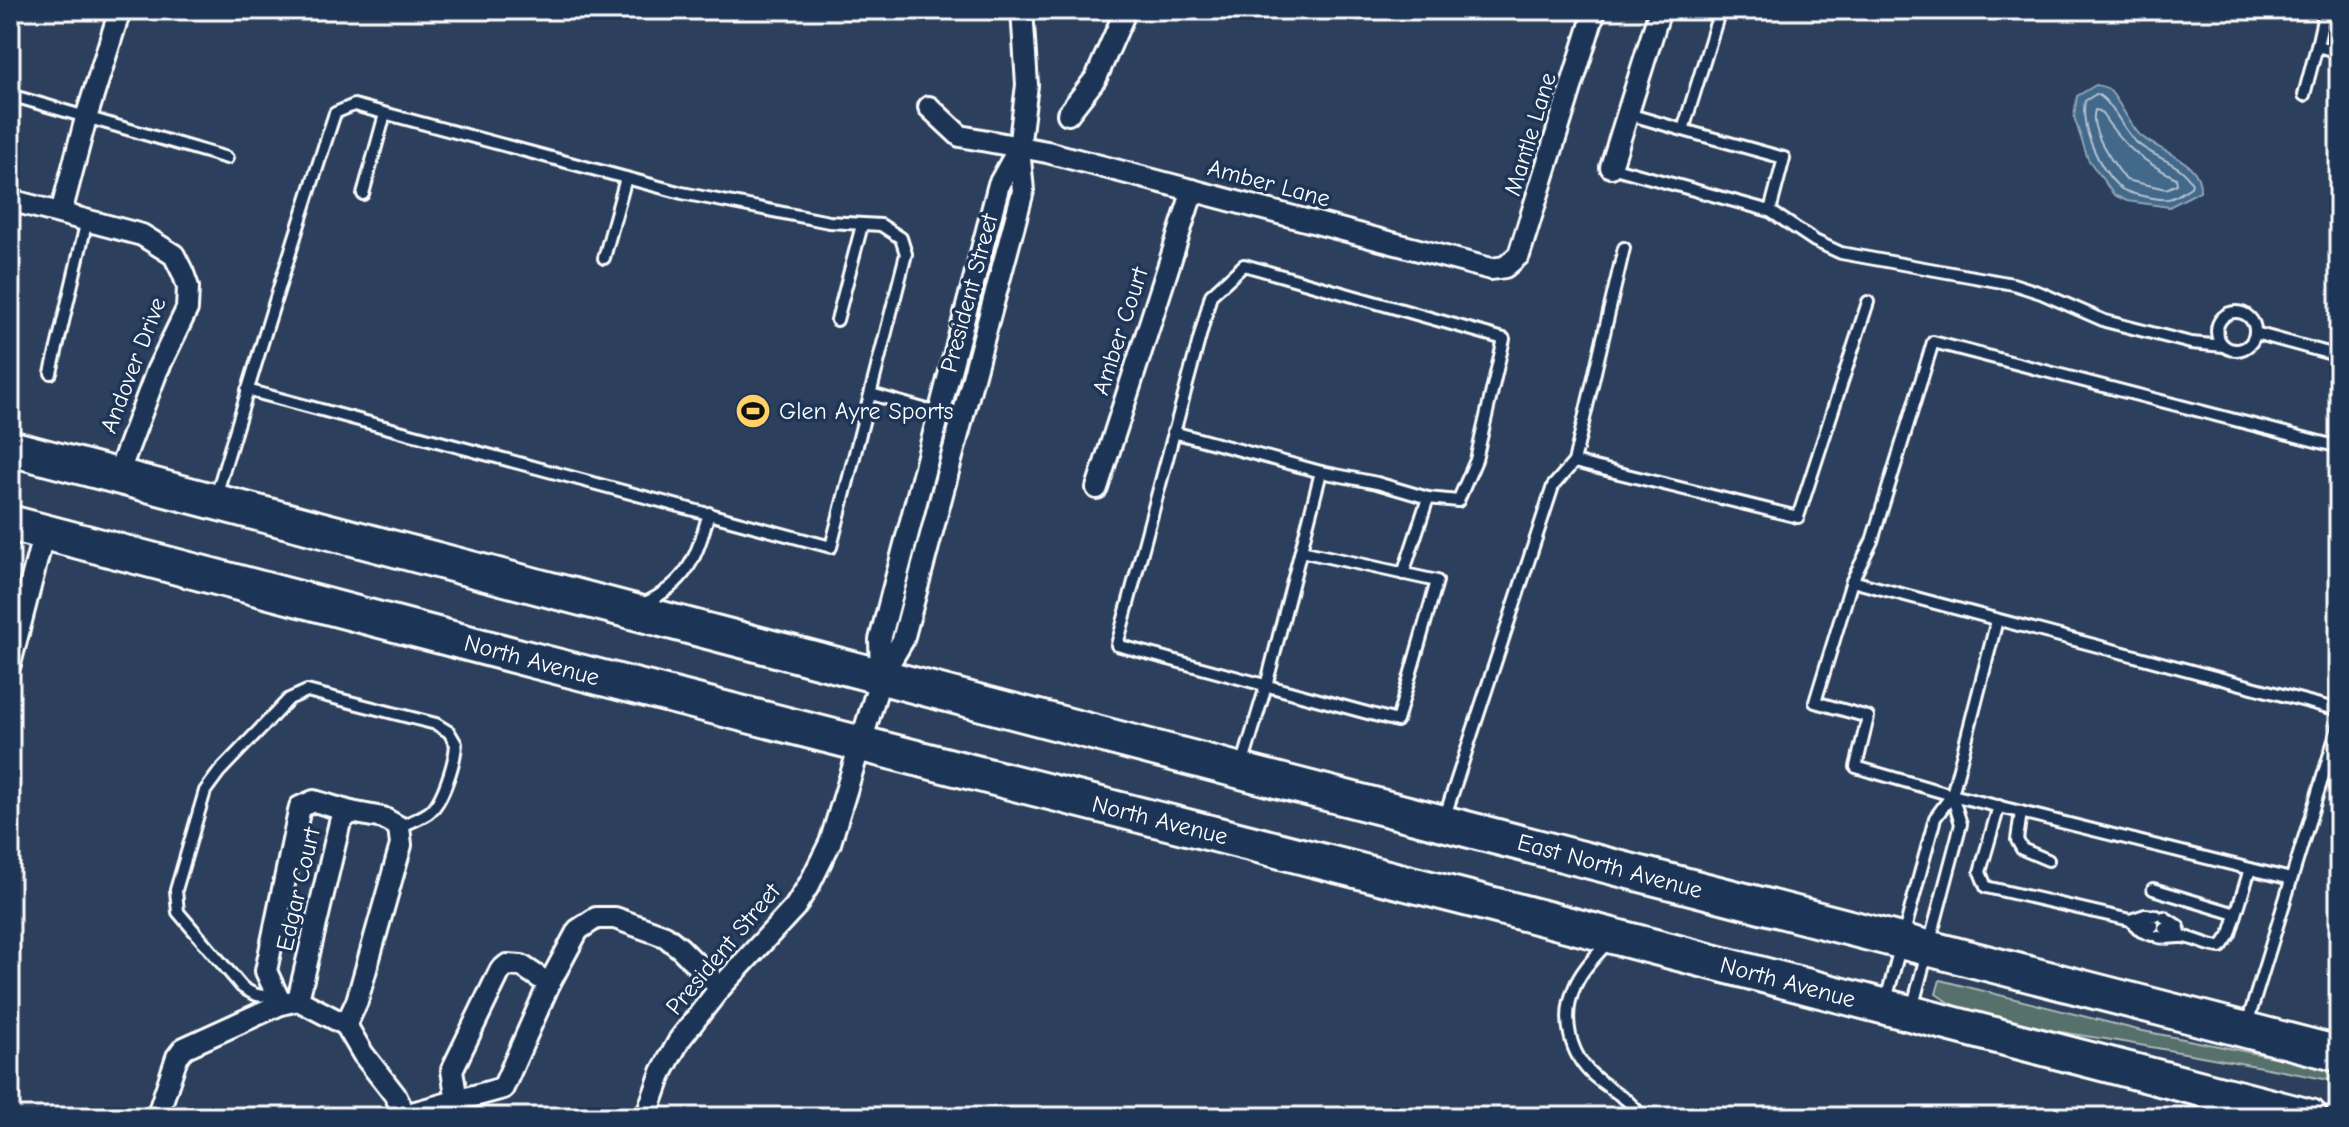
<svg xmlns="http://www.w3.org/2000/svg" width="2349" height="1127" font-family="'Comic Neue',sans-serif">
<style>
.green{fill:#57706c;stroke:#abb8b6;stroke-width:2}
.water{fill:#43688a;stroke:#8ea4b9;stroke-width:2}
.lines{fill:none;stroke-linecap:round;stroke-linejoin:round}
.shore{stroke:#b4c3d0;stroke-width:2}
.lane-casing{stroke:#fff;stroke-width:16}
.street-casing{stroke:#fff;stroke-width:26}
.primary-casing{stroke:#fff;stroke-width:40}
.lane{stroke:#1d3557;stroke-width:10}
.street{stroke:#1d3557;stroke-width:20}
.primary{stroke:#1d3557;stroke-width:34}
.labels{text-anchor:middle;stroke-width:7;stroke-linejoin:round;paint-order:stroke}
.street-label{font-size:24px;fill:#fff;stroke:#1d3557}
.poi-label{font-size:24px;fill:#fff;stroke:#1d3557;text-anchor:start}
</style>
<rect width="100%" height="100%" fill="#2c3f5c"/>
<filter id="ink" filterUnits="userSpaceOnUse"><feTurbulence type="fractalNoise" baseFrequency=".0125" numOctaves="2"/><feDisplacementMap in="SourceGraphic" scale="16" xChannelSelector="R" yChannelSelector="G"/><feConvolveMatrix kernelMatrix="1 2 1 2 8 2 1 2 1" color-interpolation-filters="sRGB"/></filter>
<g filter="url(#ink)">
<path class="green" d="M1940 980 2138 1030 2314 1065 2339 1072V1082C2265 1067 2191 1054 2117 1041 2067 1032 1976 1024 1936 994Z"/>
<path class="water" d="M2096 85C2100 86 2104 86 2108 89 2118 97 2128 123 2140 135 2159 153 2202 159 2200 191L2169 207 2127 201 2114 195 2088 159 2074 117 2077 96Z"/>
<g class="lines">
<g class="shore">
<path d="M2096 94C2109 97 2124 131 2136 142 2153 158 2181 162 2192 183L2191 187C2184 191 2176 198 2168 199 2158 200 2126 194 2119 187 2099 169 2080 127 2085 101Z"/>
<path d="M2095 110 2100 111C2122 145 2140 160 2176 178L2177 184 2166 189 2126 180C2114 164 2088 130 2095 110Z"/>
</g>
<defs>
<g id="lane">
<polyline points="2325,10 2317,46 2339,52"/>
<polyline points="10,95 227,158"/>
<polyline points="2304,95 2317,46"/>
<polyline points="1628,114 1683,130"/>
<polyline points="1611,167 1770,211 1784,158 1683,130 1720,10"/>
<polyline points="363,194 385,114"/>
<polyline points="1770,211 1815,241 1841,253 2013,284 2041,293 2105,321 2191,343 2224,346"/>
<polyline points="604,258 626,178"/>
<circle cx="2236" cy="331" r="19"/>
<polyline points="837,320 862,225"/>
<polyline points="2255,333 2339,356"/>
<polyline points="51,373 87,220"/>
<polyline points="871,394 962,420"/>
<polyline points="1173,432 1321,472 1377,483 1428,498 1458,501 1476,460 1504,339 1244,265 1211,295 1117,645 1397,721 1437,581 1301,551"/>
<polyline points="1574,462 1798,517 1868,302"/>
<path d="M216 496C254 368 293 240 335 113L354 105 682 193 829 222 881 225 901 238 906 254 831 547 247 390"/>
<polyline points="1403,574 1428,498"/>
<polyline points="1852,581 2339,710"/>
<path d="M643 604C688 583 696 558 709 513"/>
<polyline points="1242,766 1266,686 1321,472"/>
<polyline points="1999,806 1980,872 1986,887 2130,920 2141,931 2152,935"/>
<polyline points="2021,812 2017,840 2022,849 2048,860"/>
<polyline points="1444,819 1553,486 1574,462 1624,248"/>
<polyline points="2291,879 1952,795 1856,767 1868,717 1815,702 1852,581 1872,541 1933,342 2339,447"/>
<polyline points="2153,889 2236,914"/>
<polyline points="2164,917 2178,926 2181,936"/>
<polyline points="2130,920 2145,915 2156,916"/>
<polyline points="2132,920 2153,926"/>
<polyline points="2164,928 2181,936"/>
<path d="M2158 937C2168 939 2171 937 2180 937 2193 936 2207 947 2221 947L2230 934 2250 869"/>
<path d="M1609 941C1597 955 1582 969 1575 986 1561 1017 1569 1055 1595 1077 1612 1091 1629 1098 1642 1117"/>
<path d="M276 993C261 998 255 996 242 987L178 912 176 890 205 791 219 772 289 699 307 691 436 724 449 732 456 744C455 761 443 803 428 813 419 819 408 823 399 827"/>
<polyline points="1886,1000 1935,818 1952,795 1997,620"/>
<polyline points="1912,1009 1961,824 1952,795"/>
<polyline points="2247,1024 2339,724"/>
</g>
<g id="street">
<polyline points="929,107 960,136 1047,152 1491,269 1505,267 1519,255 1595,10"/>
<polyline points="1068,114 1096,78 1126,10"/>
<polyline points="1611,167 1660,10"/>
<polyline points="10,200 142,235 174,255 183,273 188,287 187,309 157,371 117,477"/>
<polyline points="61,213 86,118 120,10"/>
<polyline points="1097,488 1193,190"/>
<polyline points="10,664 44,532"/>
<polyline points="881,676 880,640 999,184 1019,148"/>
<polyline points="298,1000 340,822 351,812 383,818 399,827 401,845 357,1001 346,1025"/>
<polyline points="281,1004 266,971 300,807 314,801 351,812"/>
<polyline points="457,1101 452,1070 500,971 507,965 522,966 549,984"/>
<polyline points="405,1115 503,1088 549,984 578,930 596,918 615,918 665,936 680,948 720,988"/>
<polyline points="157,1117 177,1057 184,1048 281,1004 298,1000 346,1025 363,1054 395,1095 406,1117"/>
<polyline points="646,1117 662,1072 680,1039 720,988 795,907 810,883 830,843 881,677 903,640 1023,191 1019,148 1027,85 1022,10"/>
</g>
<g id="primary">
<polyline points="10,448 1241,771 2339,1054"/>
<polyline points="10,523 536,661 1493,905 2310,1117"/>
</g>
</defs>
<use href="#lane" class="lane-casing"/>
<use href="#street" class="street-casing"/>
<use href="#primary" class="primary-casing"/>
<use href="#lane" class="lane"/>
<use href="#street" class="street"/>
<use href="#primary" class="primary"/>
</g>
</g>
<defs>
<symbol id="stadium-disc" viewBox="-11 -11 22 22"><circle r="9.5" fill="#ffd166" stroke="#1d3557"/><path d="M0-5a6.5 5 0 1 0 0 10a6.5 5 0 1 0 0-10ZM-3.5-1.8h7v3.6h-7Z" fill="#111"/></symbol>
</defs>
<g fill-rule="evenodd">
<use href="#stadium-disc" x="733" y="391" width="40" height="40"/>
</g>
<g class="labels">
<g class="street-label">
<text transform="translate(1530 134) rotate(-73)" y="8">Mantle Lane</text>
<text transform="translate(1269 183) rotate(15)" y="8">Amber Lane</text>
<text transform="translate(969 293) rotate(-75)" y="8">President Street</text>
<text transform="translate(1120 331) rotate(-72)" y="8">Amber Court</text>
<text transform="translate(133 365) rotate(-69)" y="8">Andover Drive</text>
<text transform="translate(532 660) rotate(15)" y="8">North Avenue</text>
<text transform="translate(1160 820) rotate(14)" y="8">North Avenue</text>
<text transform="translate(1610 866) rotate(15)" y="8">East North Avenue</text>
<text transform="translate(298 889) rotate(-77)" y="8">Edgar Court</text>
<text transform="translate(723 949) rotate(-50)" y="8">President Street</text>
<text transform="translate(1788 982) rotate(15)" y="8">North Avenue</text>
</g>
<g class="poi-label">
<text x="779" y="419">Glen Ayre Sports</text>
</g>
</g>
<rect width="2349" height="1127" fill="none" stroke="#1d3557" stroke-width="40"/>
<rect x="20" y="20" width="2309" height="1087" fill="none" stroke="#fff" stroke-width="3" filter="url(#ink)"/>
</svg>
